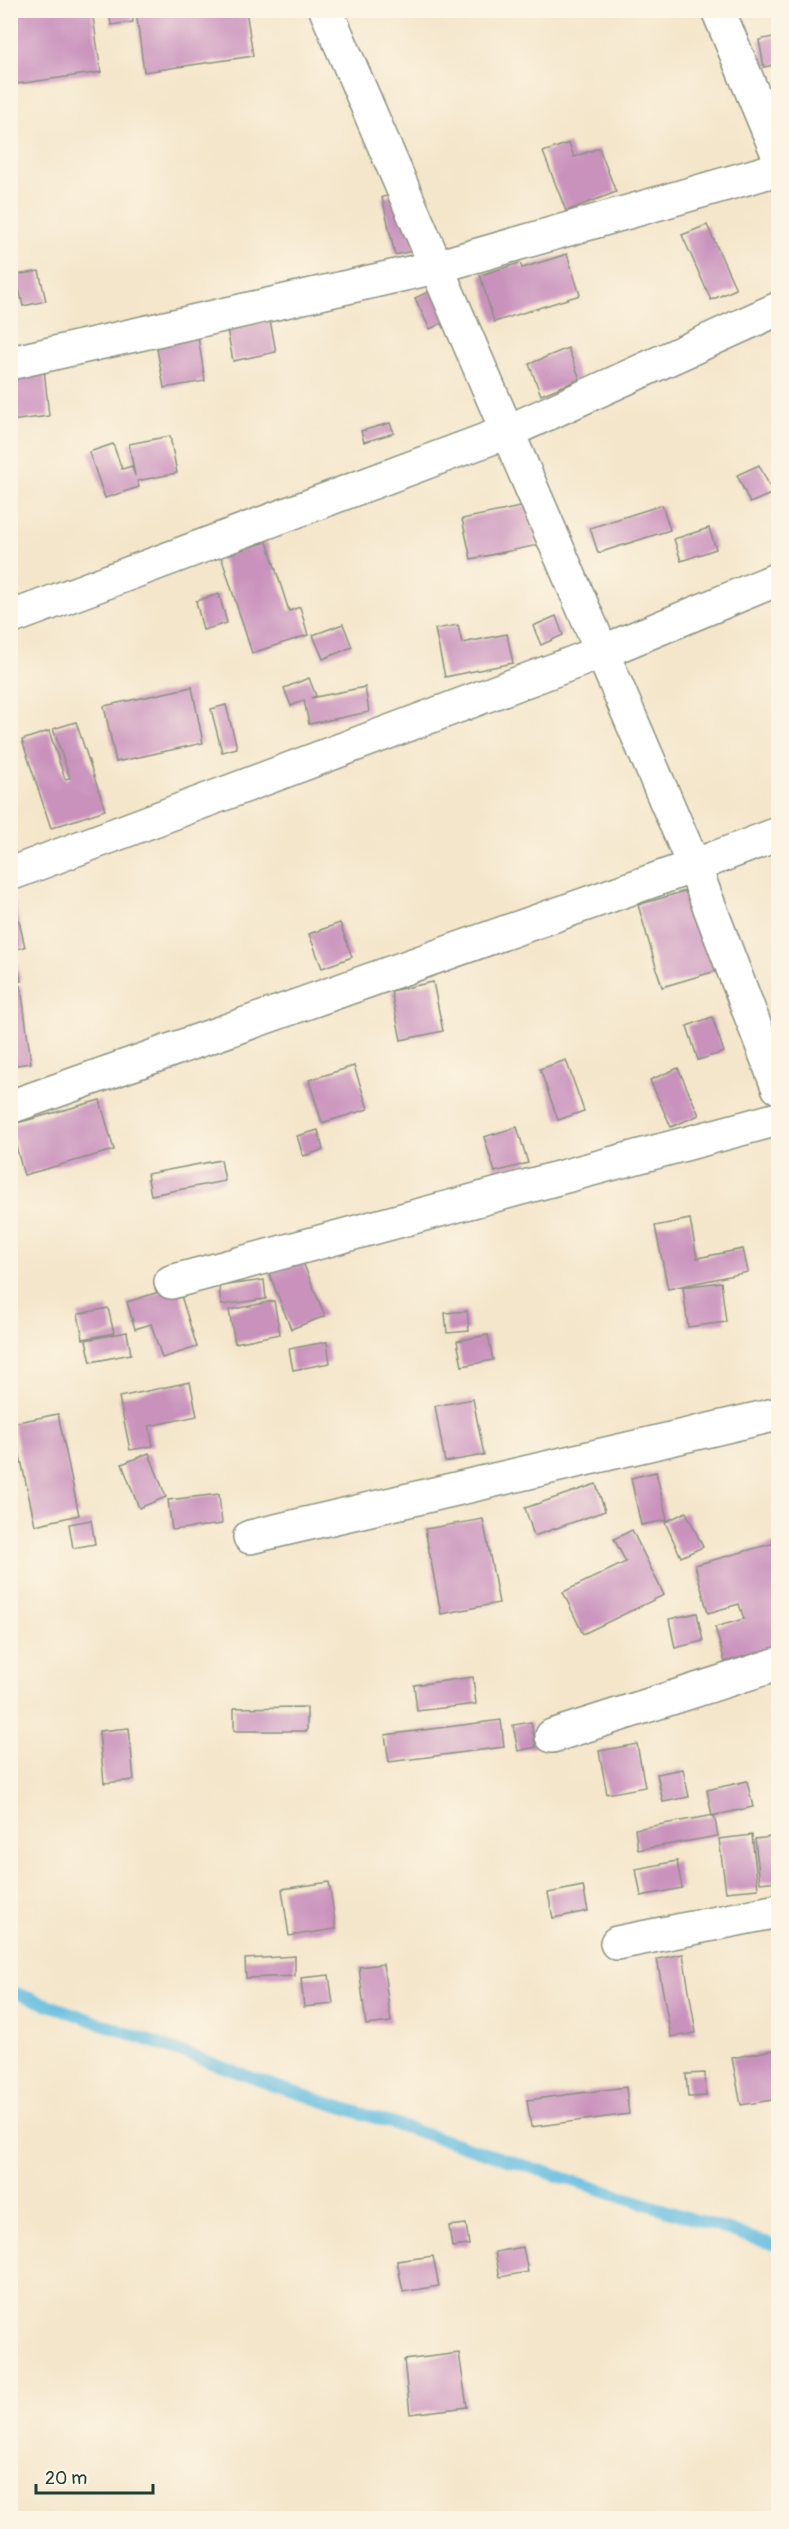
<svg xmlns="http://www.w3.org/2000/svg" width="789" height="2529" font-family="Pangolin,sans-serif">
<style>
.lines{fill:none;stroke-linecap:round;stroke-linejoin:round}
.stream{stroke:#63bde1;stroke-width:12}
.building{fill:#c992bd}
.minor-casing{stroke:#8a9280;stroke-width:36}
.minor{stroke:#fff;stroke-width:33}
</style>
<rect width="100%" height="100%" fill="#fcf5e5"/>
<filter id="ink" filterUnits="userSpaceOnUse"><feTurbulence type="fractalNoise" baseFrequency=".0167" numOctaves="2"/><feDisplacementMap in="SourceGraphic" scale="12" xChannelSelector="R" yChannelSelector="G"/><feConvolveMatrix kernelMatrix="1 2 1 2 8 2 1 2 1" color-interpolation-filters="sRGB"/></filter>
<filter id="wash" filterUnits="userSpaceOnUse"><feTurbulence type="fractalNoise" baseFrequency=".008" numOctaves="4" result="noise"/><feDisplacementMap in="SourceGraphic" scale="24" xChannelSelector="R" yChannelSelector="G"/><feGaussianBlur stdDeviation="1.35" result="paint"/><feColorMatrix in="noise" values="0 0 0 0 0 0 0 0 0 0 0 0 0 0 0 0 0 1.4 0 .05"/><feComposite in="paint" operator="in"/></filter>
<g filter="url(#wash)">
<rect width="100%" height="100%" fill="#f4e6cb"/>
<g class="lines">
<polyline class="stream" points="10,1991 278,2087 778,2246"/>
</g>
<g id="blocks">
<g class="building">
<polygon points="10,10 92,10 101,72 10,85"/>
<polygon points="109,10 132,10 133,22 111,25"/>
<polygon points="148,10 246,10 253,56 144,72 136,12"/>
<polygon points="778,36 778,64 764,67 759,40"/>
<polygon points="569,143 574,157 599,148 616,192 566,211 543,152"/>
<polygon points="408,192 421,249 395,255 382,197"/>
<polygon points="707,225 736,289 711,300 682,235"/>
<polygon points="567,254 580,295 494,322 480,275 520,263 522,268"/>
<polygon points="39,271 46,301 23,306 16,275"/>
<polygon points="441,286 455,317 430,329 415,298"/>
<polygon points="270,320 276,352 233,361 227,329"/>
<polygon points="198,336 205,381 164,388 156,343"/>
<polygon points="568,348 580,379 541,395 529,364"/>
<polygon points="44,369 49,416 10,421 10,374"/>
<polygon points="390,423 394,433 364,442 361,431"/>
<polygon points="170,436 177,473 137,481 139,487 105,498 89,452 113,444 122,469 132,466 135,476 129,444"/>
<polygon points="759,465 773,493 750,503 737,475"/>
<polygon points="530,505 538,545 471,559 462,519"/>
<polygon points="662,505 670,530 598,553 590,528"/>
<polygon points="709,528 716,549 681,561 674,539"/>
<polygon points="267,542 289,611 300,607 308,635 252,653 221,556"/>
<polygon points="219,594 227,623 203,630 196,601"/>
<polygon points="556,616 563,635 541,645 533,626"/>
<polygon points="343,624 352,647 323,659 313,635"/>
<polygon points="458,625 462,643 507,634 513,663 445,677 435,629"/>
<polygon points="309,678 316,696 311,698 365,687 369,712 309,724 304,700 291,706 284,688"/>
<polygon points="192,687 203,743 116,762 104,706"/>
<polygon points="226,705 237,748 222,752 211,709"/>
<polygon points="76,722 105,810 51,828 22,740 49,731 65,779 70,778 53,729"/>
<polygon points="702,886 726,968 662,987 638,905"/>
<polygon points="14,900 25,947 13,950 21,981 10,984 10,901"/>
<polygon points="340,923 352,957 322,968 309,934"/>
<polygon points="433,982 443,1031 401,1040 391,991"/>
<polygon points="21,986 31,1063 10,1066 10,987"/>
<polygon points="712,1017 724,1052 698,1060 687,1026"/>
<polygon points="566,1060 584,1111 558,1120 540,1069"/>
<polygon points="354,1066 368,1109 322,1123 309,1080"/>
<polygon points="678,1068 699,1115 671,1127 650,1080"/>
<polygon points="100,1100 114,1150 24,1175 10,1125"/>
<polygon points="517,1127 528,1163 495,1172 484,1137"/>
<polygon points="318,1130 323,1150 303,1156 297,1136"/>
<polygon points="221,1160 225,1181 151,1195 147,1174"/>
<polygon points="690,1219 697,1258 743,1249 748,1272 668,1289 655,1226"/>
<polygon points="302,1260 325,1316 291,1329 269,1273"/>
<polygon points="264,1280 266,1299 221,1305 219,1286"/>
<polygon points="721,1282 726,1322 688,1327 683,1287"/>
<polygon points="178,1286 197,1347 162,1358 151,1324 135,1329 127,1302"/>
<polygon points="274,1301 280,1334 235,1343 229,1310"/>
<polygon points="108,1308 114,1333 83,1339 78,1314"/>
<polygon points="467,1311 469,1331 447,1333 445,1313"/>
<polygon points="127,1332 131,1354 91,1362 86,1340"/>
<polygon points="488,1335 493,1360 462,1366 457,1341"/>
<polygon points="327,1342 330,1363 293,1370 289,1349"/>
<polygon points="190,1382 197,1416 149,1426 153,1446 130,1450 119,1397"/>
<polygon points="473,1399 484,1455 445,1462 435,1406"/>
<polygon points="58,1414 79,1515 35,1525 13,1423"/>
<polygon points="149,1453 166,1497 139,1508 122,1464"/>
<polygon points="656,1472 667,1520 641,1525 631,1478"/>
<polygon points="596,1484 605,1511 534,1536 525,1508"/>
<polygon points="219,1494 222,1524 172,1530 168,1500"/>
<polygon points="686,1512 703,1547 681,1557 665,1522"/>
<polygon points="483,1519 499,1603 441,1614 425,1529"/>
<polygon points="91,1520 95,1544 73,1548 69,1524"/>
<polygon points="632,1530 664,1595 583,1634 563,1592 626,1562 614,1539"/>
<polygon points="778,1542 778,1647 725,1662 715,1627 744,1619 739,1604 708,1613 695,1565"/>
<polygon points="697,1613 703,1641 675,1648 669,1619"/>
<polygon points="473,1677 476,1704 417,1711 414,1685"/>
<polygon points="307,1707 307,1731 234,1731 234,1708"/>
<polygon points="501,1720 504,1747 389,1762 385,1735"/>
<polygon points="531,1722 536,1747 518,1751 513,1725"/>
<polygon points="129,1728 134,1780 104,1783 99,1731"/>
<polygon points="637,1744 645,1787 607,1794 599,1751"/>
<polygon points="683,1769 689,1797 663,1802 657,1774"/>
<polygon points="747,1781 753,1807 712,1816 707,1790"/>
<polygon points="714,1815 718,1836 638,1850 635,1829"/>
<polygon points="752,1835 758,1889 726,1892 719,1839"/>
<polygon points="778,1836 778,1881 760,1883 755,1839"/>
<polygon points="677,1861 682,1888 641,1896 636,1869"/>
<polygon points="329,1882 336,1929 289,1936 282,1889"/>
<polygon points="583,1886 588,1911 553,1918 548,1893"/>
<polygon points="683,1954 696,2033 671,2037 657,1959"/>
<polygon points="295,1956 295,1976 246,1978 245,1959"/>
<polygon points="383,1964 391,2022 366,2025 359,1967"/>
<polygon points="329,1975 333,2004 304,2007 301,1978"/>
<polygon points="778,2049 778,2099 741,2105 732,2058"/>
<polygon points="705,2073 706,2096 688,2097 686,2074"/>
<polygon points="626,2087 629,2114 531,2127 527,2100"/>
<polygon points="466,2224 469,2245 452,2247 449,2226"/>
<polygon points="523,2247 528,2272 500,2277 495,2252"/>
<polygon points="433,2256 439,2286 403,2292 397,2261"/>
<polygon points="459,2353 467,2407 410,2414 404,2360"/>
</g>
</g>
</g>
<g filter="url(#ink)">
<use href="#blocks" fill-opacity="0" stroke="#8a9280" stroke-width="1.5"/>
<g class="lines">
<defs>
<g id="minor">
<polyline points="326,10 694,866 778,1087"/>
<polyline points="718,10 778,154"/>
<polyline points="10,363 436,267 778,169"/>
<polyline points="10,618 507,432 778,309"/>
<polyline points="10,874 602,652 778,579"/>
<polyline points="10,1107 694,866 778,834"/>
<polyline points="171,1282 778,1119"/>
<polyline points="250,1537 778,1414"/>
<polyline points="552,1736 778,1664"/>
<polyline points="617,1943 778,1911"/>
</g>
</defs>
<use href="#minor" class="minor-casing"/>
<use href="#minor" class="minor"/>
</g>
</g>
<rect width="789" height="2529" fill="none" stroke="#fcf5e5" stroke-width="36"/>
<path d="M36 2484v9h117v-9" fill="none" stroke="#1f3d34" stroke-width="3"/>
<text x="45" y="2484" font-size="18" fill="#1f3d34" stroke="#fcf5e5" stroke-width="4.5" paint-order="stroke">20 m</text>
</svg>
